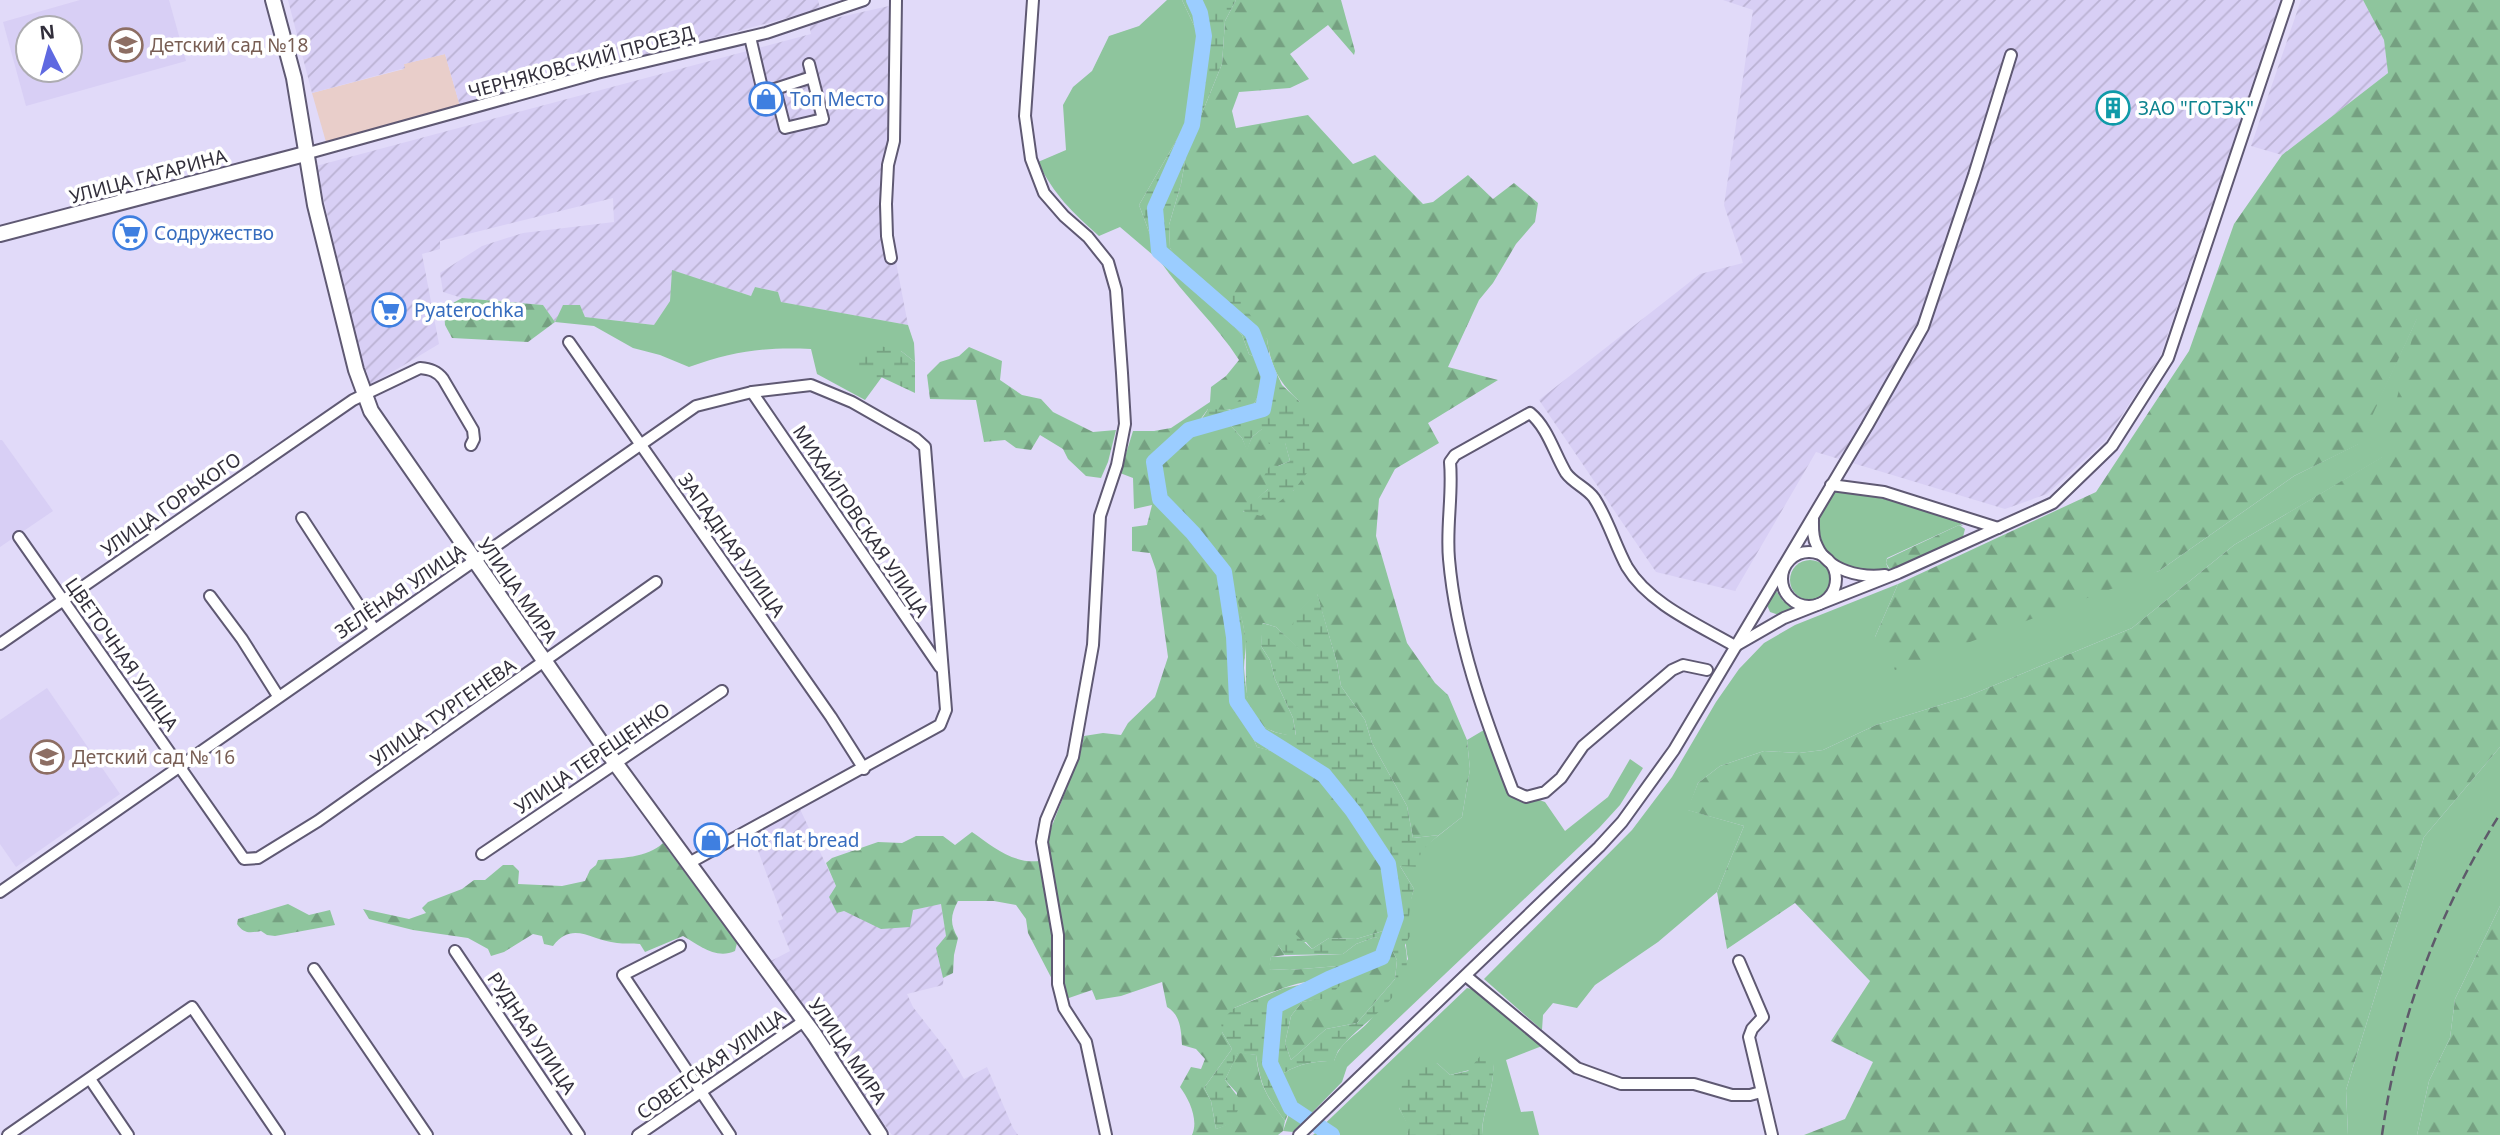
<svg xmlns="http://www.w3.org/2000/svg" width="2500" height="1135" font-family="'Noto Sans',sans-serif">
<style>
.commercial{fill:#e9ceca}
.industrial{fill:url(#industrial-furrows)}
.built{fill:#d8cff5;fill-rule:evenodd}
.grass{fill:#8ec59d}
.forest{fill:url(#forest-firs);fill-rule:evenodd}
.wetland{fill:url(#wetland-marsh)}
.lines{fill:none;stroke-linecap:round;stroke-linejoin:round}
.river{stroke:#9bcdff;stroke-width:16}
.minor-casing{stroke:#5f5973;stroke-width:14}
.major-casing{stroke:#5f5973;stroke-width:18}
.minor{stroke:#fff;stroke-width:10}
.major{stroke:#fff;stroke-width:14}
.rail{stroke:#5e5a6a;stroke-width:2.5;stroke-dasharray:10 5;stroke-linecap:butt}
.labels{text-anchor:middle;stroke-width:7;stroke-linejoin:round;paint-order:stroke}
.education-label{font-size:19px;fill:#785e54;stroke:#fff;text-anchor:start}
.street-label{font-size:19px;fill:#322f3b;stroke:#fff}
.shop-label{font-size:19px;fill:#366cbe;stroke:#fff;text-anchor:start}
.culture-label{font-size:19px;fill:#0d838f;stroke:#fff;text-anchor:start}
</style>
<defs>
<pattern id="industrial-furrows" width="10" height="10" patternUnits="userSpaceOnUse" patternTransform="scale(1.75)"><rect width="10" height="10" fill="#d8cff5"/><path d="M-1 1l2-2M0 10L10 0M9 11l2-2" fill="none" stroke="#bab2d3"/></pattern>
<pattern id="forest-firs" width="22" height="20" patternUnits="userSpaceOnUse" patternTransform="scale(1.75)"><rect width="22" height="20" fill="#8ec59d"/><path d="M5 1l3.5 6h-7zM16 11l3.5 6h-7z" fill="#75a081"/></pattern>
<pattern id="wetland-marsh" width="20" height="14" patternUnits="userSpaceOnUse" patternTransform="scale(1.75)"><rect width="20" height="14" fill="#8ec59d"/><path d="M1 5h8M5 5V1M11 12h8M15 12V8" fill="none" stroke="#75a081"/></pattern>
</defs>
<rect width="100%" height="100%" fill="#e1daf9"/>
<polygon class="commercial" points="445,54 460,106 326,142 312,93 404,69 404,64"/>
<g class="industrial">
<polygon points="288,0 818,0 820,9 460,106 445,54 404,64 405,68 312,93"/>
<polygon points="1723,0 2282,0 2160,357 2105,441 2047,494 2005,509 1816,452 1735,591 1656,572 1539,400 1700,274 1743,263 1724,205 1753,10"/>
<polygon points="2301,0 2363,0 2384,40 2388,73 2282,155 2251,146"/>
<polygon points="889,6 887,148 881,244 893,246 908,325 780,302 778,292 755,287 751,296 673,271 670,301 654,325 585,317 580,305 563,306 555,322 543,305 462,298 443,292 440,273 482,246 523,233 614,222 613,198 440,241 440,249 422,254 439,344 367,387 316,166 811,34 809,24"/>
<polygon points="800,809 836,886 838,913 844,911 863,919 941,903 946,936 943,985 907,994 913,1007 949,1053 964,1079 987,1067 1013,1128 1018,1135 892,1135 769,962 790,951 778,921 783,919 752,834"/>
</g>
<g class="built">
<path d="M80 0H169L186 61 26 106 3 22ZM70 28V70H28V28Z"/>
<polygon points="0,440 2,440 53,511 0,547"/>
<polygon points="47,688 120,794 16,867 0,844 0,720"/>
</g>
<g class="grass">
<path d="M1167 0H1182L1199 36 1187 122 1139 205 1160 261 1120 227 1099 236C1072 212 1054 195 1038 162L1066 150 1063 105 1073 87 1092 71 1109 36 1139 26Z"/>
<path d="M672 270 751 296 755 287 778 292 781 302 908 325 914 343 915 362 901 351 865 400 817 374 811 349C763 347 734 351 689 367L660 355 633 348 594 326 555 322 563 305H580L585 317 654 325 670 301Z"/>
<polygon points="2419,314 2383,457 2234,545 2132,628 1966,697 1876,725 1823,750 1799,753 1764,751 1720,766 1698,783 1688,810 1744,826 1717,892 1658,942 1595,985 1577,1008 1553,1003 1543,1015 1542,1030 1484,979 1632,830 1672,777 1716,702 1739,669 1764,643 1795,625 1898,584 1875,637 2159,571 2294,476 2358,444"/>
<path d="M1838 490 1900 502 1958 521 1963 526 1959 525 1887 558 1886 563 1888 568 1893 569C1860 578 1807 560 1819 516 1822 508 1828 499 1832 492Z"/>
<circle cx="1810" cy="580" r="20"/>
<polygon points="1775,589 1783,601 1797,607 1779,615 1770,612 1767,605"/>
<path d="M1489 727 1513 791 1545 802 1565 831 1608 797 1630 759 1643 768 1620 805 1599 828 1347 1067 1342 1082 1293 1132 1283 1131 1291 1108 1280 1086 1284 1073C1300 1063 1316 1061 1334 1061 1341 1040 1358 1035 1370 1020 1385 1002 1396 979 1408 959 1403 938 1407 910 1414 889L1400 866 1462 817 1470 769 1467 740Z"/>
<polygon points="2500,747 2500,906 2455,999 2450,1038 2429,1081 2417,1135 2348,1135 2346,1090 2424,837"/>
<polygon points="1375,937 1387,942 1382,957 1376,955 1350,965 1290,970 1268,969 1271,957 1343,954 1356,944"/>
<path d="M1467 988 1476 990 1542 1038V1046L1506 1060 1521 1112 1533 1111 1539 1135H1482C1482 1110 1495 1089 1493 1064L1450 1075 1437 1063 1399 1108 1410 1128 1407 1135H1313Z"/>
</g>
<g class="forest">
<path d="M1236 0H1341L1355 51 1354 55 1328 25 1290 54 1309 79 1290 88 1239 92 1232 111 1236 128 1308 115 1353 164 1375 155 1423 204 1433 202 1468 175 1493 199 1514 183 1538 203 1535 222 1516 244 1493 283 1479 300 1448 367 1498 380 1428 423 1439 443 1395 469 1379 499 1376 536 1407 643 1435 683 1448 695 1467 740 1470 769 1462 817 1439 835 1413 838 1407 806 1372 743 1365 720 1341 686 1337 663 1317 594 1294 616 1306 625 1305 655 1276 627 1263 623 1261 646 1270 660 1275 679 1293 718 1296 736C1228 731 1252 676 1244 630 1241 609 1232 591 1224 573L1234 637 1229 668 1240 719 1248 726 1257 747C1294 757 1314 764 1339 794 1348 804 1353 809 1353 823L1388 864 1396 917 1393 928 1356 939 1329 938 1312 949 1306 942 1278 945 1285 955 1271 957 1269 969 1290 970 1350 965 1377 955 1382 957 1392 950 1397 960 1395 979 1357 1023 1326 1029 1291 1060 1285 1043 1291 1016 1302 1002 1328 997 1342 982C1307 973 1266 995 1234 1008L1222 1032 1232 1049 1204 1088 1211 1101 1216 1129 1231 1123 1237 1093 1225 1080 1238 1052 1256 1055C1260 1087 1267 1096 1285 1121L1283 1131 1278 1135H1192C1199 1120 1189 1099 1180 1087L1191 1067 1201 1069 1205 1059 1196 1049 1182 1045C1181 1031 1181 1015 1167 1007L1162 982 1121 996 1096 1000 1092 990 1066 999 1062 935 1048 836 1080 754 1084 736 1103 733 1121 735 1128 723 1155 697 1168 657 1156 570 1150 553 1132 551V527L1147 525 1152 505 1134 509 1133 478 1120 473 1133 431H1154L1171 428 1210 402 1211 387 1226 376 1239 360C1216 324 1184 296 1160 261L1174 254 1170 248 1169 225 1181 184 1187 150 1222 64 1225 21ZM1222 313 1267 339C1271 368 1279 382 1300 402L1294 490 1243 512 1268 489 1278 466 1290 461 1285 442 1263 428 1252 437 1247 449 1242 438 1231 426 1197 424 1208 409 1217 411 1251 407C1264 393 1260 377 1258 359L1249 354 1242 335Z"/>
<polygon points="2363,0 2500,0 2500,747 2424,837 2346,1090 2348,1135 1804,1135 1845,1119 1873,1062 1831,1041 1870,981 1795,903 1727,949 1717,892 1744,826 1687,810 1698,783 1720,766 1764,751 1799,753 1823,750 1876,725 1966,697 2132,628 2234,545 2382,457 2417,319 2359,444 2294,476 2159,571 1895,670 1875,637 1898,584 2096,492 2189,351 2234,224 2282,155 2388,73 2384,40"/>
<polygon points="462,298 543,305 555,322 528,342 452,338 445,325 444,308"/>
<polygon points="969,347 1002,361 1000,380 1022,395 1041,399 1053,412 1093,432 1116,430 1108,462 1101,478 1086,476 1068,459 1063,449 1040,435 1031,450 1016,448 1005,440 984,442 976,400 930,399 927,375 940,362 959,356"/>
<polygon points="1959,525 1965,529 1963,537 1893,569 1889,568 1886,563 1887,559"/>
<path d="M972 832C992 846 1013 864 1039 861L1050 917 1054 983 1028 933 1026 919 1016 905 994 901H958C950 916 950 924 958 938L954 955 953 973 943 978 936 948 946 936 941 904 913 910 910 927 881 929 844 911 837 913 829 897 836 886 826 863 832 858 878 842 902 843 916 836H943L955 845Z"/>
<path d="M663 843 737 943 735 951C716 960 699 945 683 936L645 952 640 944C632 943 624 944 617 943 591 941 573 920 553 946L544 944 542 936 533 934 504 952 491 956 488 949 468 938 413 930 369 919 363 909 409 919 426 913 422 908 428 902 462 889 474 880H485L503 865H513L519 871 518 884 562 886 585 881 590 870 596 865 598 860C620 858 647 858 663 843Z"/>
<path d="M288 904 309 915 330 910 335 925 275 936 267 935 261 931C250 933 244 934 237 924L238 919Z"/>
<polygon points="2500,906 2500,1135 2417,1135 2429,1081 2450,1038 2455,999"/>
</g>
<g class="wetland">
<polygon points="1182,0 1236,0 1225,21 1222,64 1187,150 1181,184 1169,225 1170,248 1175,254 1160,261 1139,205 1187,122 1199,36"/>
<path d="M1222 292 1235 293 1267 339 1270 359 1282 385 1300 402 1309 421 1310 469 1294 490 1261 516 1242 511 1268 489 1263 478 1270 465 1278 466 1290 461 1285 443 1269 444 1262 429 1252 437 1247 451 1242 438 1231 426 1195 433C1197 423 1203 418 1208 409L1230 410 1240 399 1251 407C1264 393 1260 377 1258 359L1249 354 1242 335 1222 314Z"/>
<polygon points="868,343 901,351 915,362 915,393 881,377 863,381 850,367 858,352"/>
<path d="M1224 572 1232 576C1237 598 1243 619 1246 641 1246 650 1244 659 1244 668 1247 706 1252 735 1296 735L1293 718 1275 679 1270 660 1261 646 1262 623 1276 627 1305 654 1301 636 1306 625 1293 626 1294 615 1317 593 1337 663 1341 686 1365 720 1372 743 1407 806 1413 838 1439 835 1421 851 1419 867 1400 866 1414 889C1410 901 1411 912 1407 924L1412 933 1405 945C1415 985 1384 1007 1357 1031 1350 1037 1344 1044 1338 1051L1334 1061C1316 1061 1300 1063 1284 1073L1281 1086 1291 1108 1285 1121C1266 1095 1261 1087 1256 1055L1238 1053 1225 1080 1242 1102 1231 1124 1216 1129 1211 1101 1204 1088 1232 1049 1222 1032 1221 1021 1234 1008 1284 988 1329 979 1343 982 1328 998 1302 1002 1291 1016 1285 1043 1291 1060 1326 1029 1357 1023 1395 979 1397 960 1392 950 1382 957 1387 943 1375 937 1356 944 1343 954 1285 955 1278 945 1293 932 1312 949 1329 938 1356 939 1393 928 1396 917 1388 864 1353 823C1353 809 1348 804 1339 794 1314 764 1293 757 1257 747L1248 726 1240 719 1229 668 1234 637Z"/>
<path d="M1481 1055 1493 1064C1495 1089 1482 1110 1482 1135H1398H1407L1409 1128 1399 1108 1401 1087 1415 1070 1437 1063 1450 1075 1468 1071Z"/>
</g>
<g class="lines">
<polyline class="river" points="1194,0 1200,13 1204,36 1192,125 1155,208 1159,251 1252,332 1269,376 1263,409 1189,430 1154,462 1160,499 1193,533 1224,572 1234,637 1237,701 1260,735 1324,775 1353,811 1388,864 1396,917 1382,957 1329,979 1275,1006 1270,1063 1291,1108 1332,1135"/>
<defs>
<g id="minor">
<polyline points="1033,0 1025,116 1031,159 1044,193 1064,216 1088,237 1108,262 1116,290 1122,373 1125,424 1117,465 1100,516 1093,645 1073,757 1046,820 1042,842 1058,935 1058,984 1064,1008 1086,1042 1106,1135"/>
<polyline points="750,37 763,92 775,89 785,128 823,119 809,64"/>
<polyline points="775,89 812,77"/>
<polyline points="305,154 597,73 766,33 864,0"/>
<polyline points="891,258 887,236 886,204 888,165 894,141 896,0"/>
<polyline points="569,342 831,717 864,769"/>
<polyline points="752,392 940,667"/>
<polyline points="1831,485 1884,492 1998,528"/>
<polyline points="302,518 374,629"/>
<path d="M1813 519C1813 528 1812 537 1817 546 1828 571 1861 578 1885 575"/>
<polyline points="19,537 244,859 258,858 318,821 656,582"/>
<circle cx="1809" cy="579" r="27"/>
<polyline points="210,596 242,639 278,696"/>
<path d="M0 644 353 400 420 368C430 369 437 371 443 379L473 430 474 439 471 445"/>
<polyline points="1737,645 1784,618 1898,573 2053,503 2112,446 2168,358 2288,0"/>
<path d="M1707 670 1683 665 1672 670 1583 746 1561 778 1545 792 1526 797 1513 791C1484 716 1456 640 1449 559 1446 527 1453 494 1450 462L1455 455 1530 413C1548 428 1554 453 1566 473 1573 483 1587 488 1594 498 1608 519 1615 545 1627 567 1649 604 1699 625 1735 646"/>
<polyline points="482,854 722,691"/>
<polyline points="0,892 696,406 752,392 811,385 852,402 915,438 925,447 946,710 940,725 689,863"/>
<polyline points="680,946 623,975 730,1135"/>
<polyline points="455,951 579,1135"/>
<polyline points="1739,961 1763,1017 1752,1029 1749,1037 1772,1135"/>
<polyline points="314,969 427,1135"/>
<polyline points="1466,976 1577,1068 1621,1084 1694,1084 1732,1095 1750,1095 1761,1092"/>
<polyline points="90,1079 128,1135"/>
<polyline points="8,1135 192,1007 279,1135"/>
<polyline points="638,1135 804,1021"/>
<polyline points="1299,1135 1599,847 1622,822 1674,750 1867,426 1923,327 1974,175 2011,55"/>
</g>
<g id="major">
<polyline points="273,0 294,78 315,205 356,370 371,411 616,764 814,1034 880,1135"/>
<polyline points="0,234 305,154"/>
</g>
</defs>
<use href="#minor" class="minor-casing"/>
<use href="#major" class="major-casing"/>
<use href="#minor" class="minor"/>
<use href="#major" class="major"/>
<path class="rail" d="M2382 1135C2398 1020 2438 912 2500 814"/>
</g>
<defs>
<symbol id="school-ring" viewBox="-11 -11 22 22"><circle r="9.5" fill="#fff" stroke="#8d6e63" stroke-width="1.5"/><path d="M0-5L7-2L0 1L-7-2ZM-4 1L0 2.5L4 1V4Q0 6-4 4Z" fill="#8d6e63"/></symbol>
<symbol id="shop-ring" viewBox="-11 -11 22 22"><circle r="9.5" fill="#fff" stroke="#3f7fe0" stroke-width="1.5"/><path d="M-5-2.5h2.3a2.7 3.5 0 0 1 5.4 0H5L5.5 6h-11ZM-1.5-2.5h3a1.5 2.3 0 0 0-3 0Z" fill="#3f7fe0"/></symbol>
<symbol id="building-ring" viewBox="-11 -11 22 22"><circle r="9.5" fill="#fff" stroke="#0f9aa8" stroke-width="1.5"/><path d="M-4-6H4V6H1V3H-1V6H-4ZM-2.5-4.3h1.7v1.8h-1.7ZM.8-4.3h1.7v1.8H.8ZM-2.5-1h1.7V.8h-1.7ZM.8-1h1.7V.8H.8Z" fill="#0f9aa8"/></symbol>
<symbol id="supermarket-ring" viewBox="-11 -11 22 22"><circle r="9.5" fill="#fff" stroke="#3f7fe0" stroke-width="1.5"/><path d="M-6-5.5h2.5l.6 2H6L4.5 2H-2.5L-4.4-4H-6ZM-1.5 3.2a1.3 1.3 0 1 0 .1 0ZM3 3.2a1.3 1.3 0 1 0 .1 0Z" fill="#3f7fe0"/></symbol>
</defs>
<g fill-rule="evenodd">
<use href="#school-ring" x="107" y="26" width="38" height="38"/>
<use href="#shop-ring" x="747" y="80" width="38" height="38"/>
<use href="#building-ring" x="2094" y="89" width="38" height="38"/>
<use href="#supermarket-ring" x="111" y="214" width="38" height="38"/>
<use href="#supermarket-ring" x="370" y="291" width="38" height="38"/>
<use href="#school-ring" x="28" y="738" width="38" height="38"/>
<use href="#shop-ring" x="692" y="821" width="38" height="38"/>
</g>
<g class="labels">
<g class="education-label">
<text x="150" y="52">Детский сад №18</text>
<text x="72" y="764">Детский сад № 16</text>
</g>
<g class="street-label">
<text transform="translate(581 62) rotate(-15)" y="7">ЧЕРНЯКОВСКИЙ ПРОЕЗД</text>
<text transform="translate(148 176) rotate(-15)" y="7">УЛИЦА ГАГАРИНА</text>
<text transform="translate(171 504) rotate(-35)" y="7">УЛИЦА ГОРЬКОГО</text>
<text transform="translate(861 521) rotate(56)" y="7">МИХАЙЛОВСКАЯ УЛИЦА</text>
<text transform="translate(732 545) rotate(55)" y="7">ЗАПАДНАЯ УЛИЦА</text>
<text transform="translate(518 590) rotate(55)" y="7">УЛИЦА МИРА</text>
<text transform="translate(400 591) rotate(-34)" y="7">ЗЕЛЁНАЯ УЛИЦА</text>
<text transform="translate(122 654) rotate(55)" y="7">ЦВЕТОЧНАЯ УЛИЦА</text>
<text transform="translate(443 712) rotate(-35)" y="7">УЛИЦА ТУРГЕНЕВА</text>
<text transform="translate(592 758) rotate(-34)" y="7">УЛИЦА ТЕРЕЩЕНКО</text>
<text transform="translate(532 1033) rotate(56)" y="7">РУДНАЯ УЛИЦА</text>
<text transform="translate(848 1051) rotate(56)" y="7">УЛИЦА МИРА</text>
<text transform="translate(711 1064) rotate(-35)" y="7">СОВЕТСКАЯ УЛИЦА</text>
</g>
<g class="shop-label">
<text x="790" y="106">Топ Место</text>
<text x="154" y="240">Содружество</text>
<text x="414" y="317">Pyaterochka</text>
<text x="736" y="847">Hot flat bread</text>
</g>
<g class="culture-label">
<text x="2138" y="115">ЗАО "ГОТЭК"</text>
</g>
</g>
<g transform="translate(49 49) rotate(354)"><circle r="33" fill="#ffffff" stroke="#adacb1" stroke-width="2"/>
<path d="M0-5L12 26L0 18L-12 26Z" fill="#5f69e1"/>
<text y="-10" font-size="19" font-weight="bold" text-anchor="middle" fill="#322f3b">N</text>
</g>
</svg>
